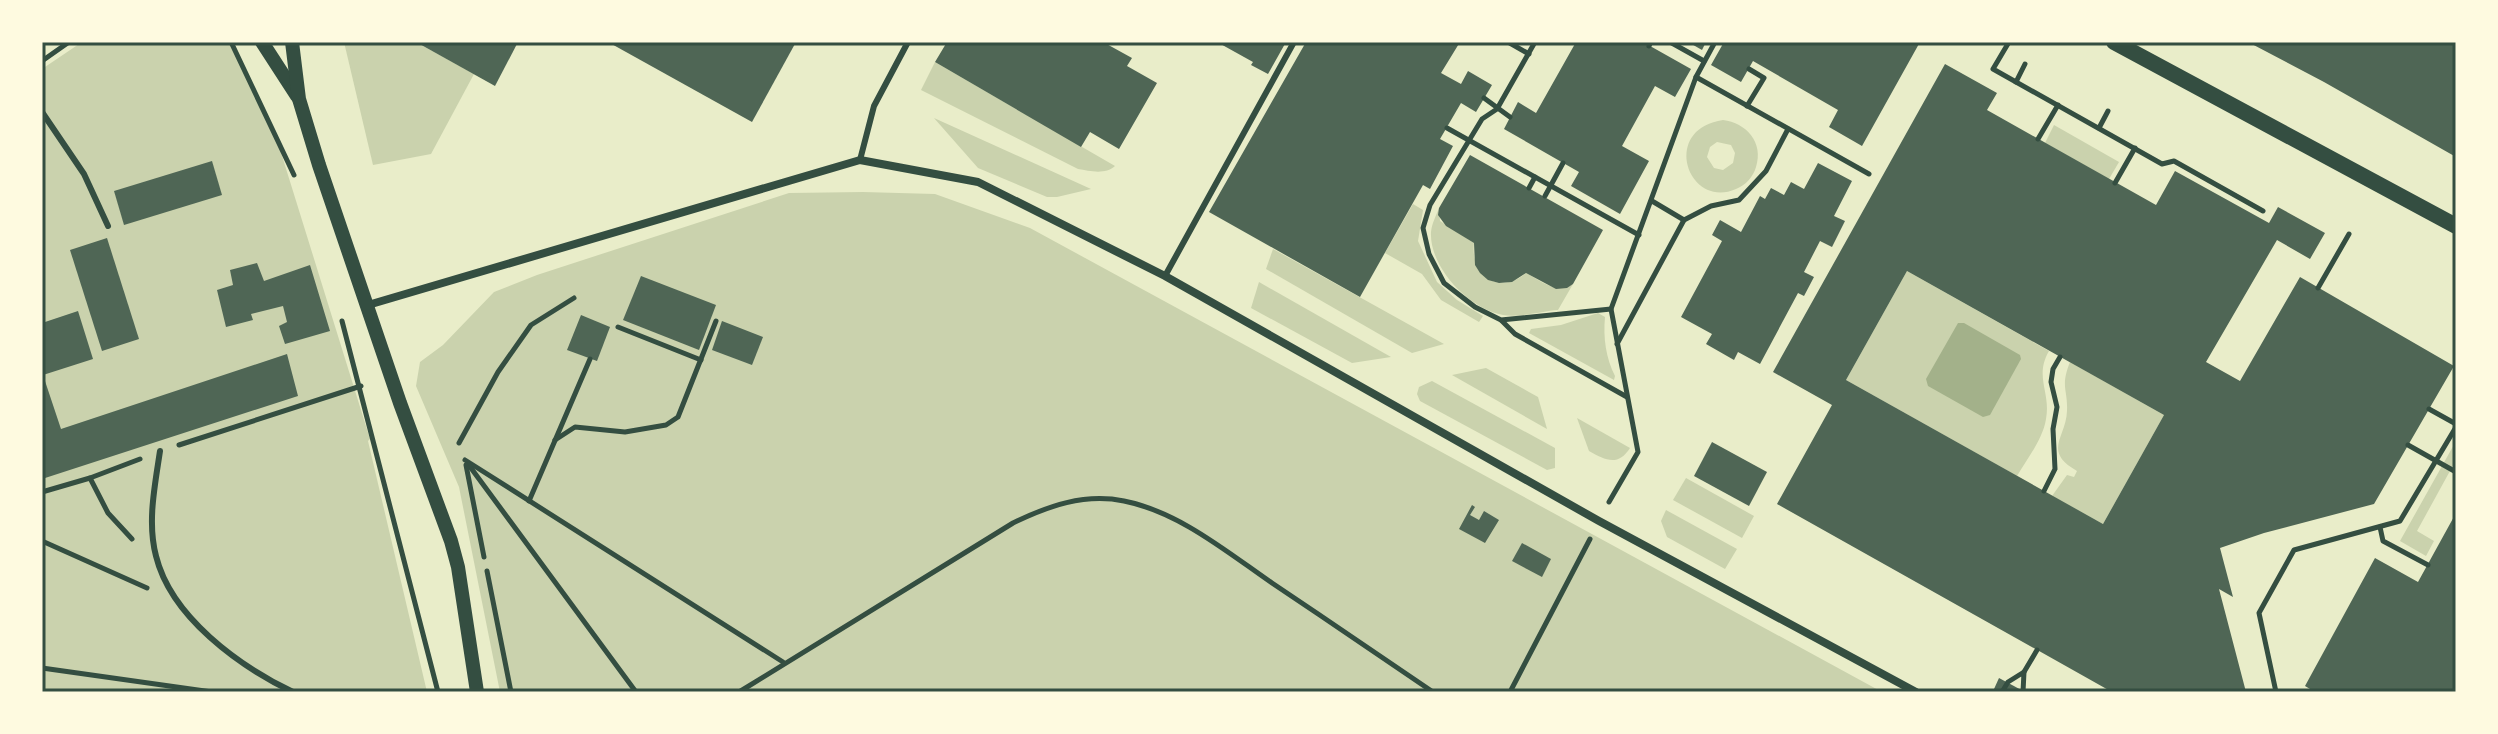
<svg xmlns="http://www.w3.org/2000/svg" width="2498" height="734" font-family="'DM Sans',sans-serif">
<style>
.green{fill:#cad2ad;fill-rule:evenodd}
.water{fill:#a3b18a}
.building{fill:#4f6655;fill-rule:evenodd}
.lines{fill:none;stroke-linecap:round;stroke-linejoin:round}
.path{stroke:#344e41;stroke-width:5}
.service{stroke:#344e41;stroke-width:6}
.minor{stroke:#344e41;stroke-width:8}
.tertiary{stroke:#344e41;stroke-width:14}
.secondary{stroke:#344e41;stroke-width:16}
.neatline{fill:none;stroke:#344e41;stroke-width:3}
</style>
<rect width="100%" height="100%" fill="#e9edc9"/>
<g class="green">
<polygon points="82,42 230,42 274,130 370,439 368,441 427,692 42,692 42,69"/>
<polygon points="344,42 416,42 474,74 431,154 373,165"/>
<path d="M935 62 1115 166C1105 175 1090 171 1078 169L921 90Z"/>
<polygon points="934,118 1091,189 1057,197 1047,197 978,168"/>
<path d="M1723 120C1746 123 1764 142 1756 167 1753 177 1746 185 1736 189 1688 210 1660 129 1723 120ZM1717 142 1731 145 1735 153 1733 163 1723 170 1714 168 1707 157 1710 147Z"/>
<polygon points="2054,125 2119,162 2109,179 2045,143"/>
<polygon points="863,192 935,194 1030,228 1882,692 500,692 459,487 416,386 420,362 443,345 494,292 537,275 789,193"/>
<polygon points="1413,204 1423,210 1418,241 1437,282 1457,300 1483,316 1479,322 1441,300 1422,274 1385,253"/>
<path d="M1439 208 1440 221 1474 243C1470 276 1499 296 1526 273 1541 281 1557 295 1573 284L1558 310C1542 311 1519 318 1503 315 1469 309 1429 267 1431 232 1432 223 1436 216 1439 208Z"/>
<polygon points="1273,249 1444,344 1412,353 1266,269"/>
<path d="M1907 271 2049 351C2034 377 2051 392 2046 419 2043 439 2027 459 2017 476L1846 380Z"/>
<polygon points="1259,282 1391,357 1352,363 1251,308"/>
<path d="M1598 313 1605 317C1603 338 1606 358 1615 376L1614 380 1529 333 1531 329 1561 325Z"/>
<path d="M2070 362 2164 415 2103 524 2052 496 2067 475 2074 477 2077 471C2042 451 2066 438 2067 411 2068 389 2060 387 2070 362Z"/>
<polygon points="1486,368 1538,397 1547,429 1452,375"/>
<polygon points="1432,381 1555,448 1555,468 1547,470 1420,401 1417,394 1419,387"/>
<path d="M1577 418 1630 448C1618 467 1605 460 1589 451Z"/>
<polygon points="2456,441 2456,460 2417,531 2434,541 2426,556 2400,541"/>
<polygon points="1686,478 1754,516 1742,538 1673,500"/>
<polygon points="1666,510 1737,549 1725,569 1667,537 1661,521"/>
</g>
<polygon class="water" points="1958,323 1964,323 2020,355 2021,359 1990,415 1983,417 1928,386 1926,379"/>
<g class="building">
<polygon points="416,42 518,42 495,86"/>
<polygon points="608,42 796,42 752,122"/>
<polygon points="947,42 1103,42 1132,58 1127,66 1157,83 1119,149 1090,132 1081,147 935,62"/>
<polygon points="1217,42 1286,42 1268,74 1251,65 1253,62"/>
<polygon points="1306,42 1460,42 1441,73 1461,84 1468,71 1492,85 1476,112 1461,103 1440,139 1453,146 1430,189 1423,185 1360,297 1209,212"/>
<polygon points="1576,42 1643,42 1691,69 1675,97 1655,86 1622,146 1649,161 1620,214 1571,186 1579,172 1504,129 1518,102 1536,113"/>
<polygon points="1688,42 1706,42 1702,50"/>
<polygon points="1724,42 1920,42 1862,146 1829,127 1838,110 1753,61 1741,82 1711,65"/>
<polygon points="2248,42 2456,42 2456,157 2324,82"/>
<path d="M1945 64 1997 93 1987 110 2156 205 2175 171 2269 223 2278 207 2325 233 2310 259 2277 240 2206 362 2240 381 2300 277 2454 366 2374 504 2264 533 2220 548 2233 597 2219 589 2246 692H2112L1777 504 1832 405 1773 372ZM1907 271 2164 415 2103 524 1846 380Z"/>
<polygon points="1470,155 1603,230 1573,284 1567,288 1556,289 1526,273 1512,282 1499,283 1488,280 1480,273 1475,265 1474,243 1446,226 1438,215 1439,208"/>
<polygon points="212,161 222,195 124,225 114,191"/>
<polygon points="1818,163 1852,181 1834,216 1845,221 1832,247 1820,241 1804,272 1814,277 1804,296 1798,293 1760,364 1738,352 1734,360 1706,344 1712,334 1681,317 1722,241 1712,235 1720,220 1741,232 1760,196 1765,199 1771,188 1784,195 1791,182 1804,189"/>
<polygon points="107,238 139,339 102,351 70,250"/>
<polygon points="257,263 264,281 310,265 330,331 285,344 279,326 287,322 283,306 251,314 253,320 226,327 217,290 233,285 230,270"/>
<polygon points="641,276 716,305 699,350 623,320"/>
<polygon points="78,311 93,359 43,375 61,429 287,354 298,396 42,479 42,323"/>
<polygon points="581,315 610,327 597,361 567,350"/>
<polygon points="722,321 763,337 752,365 712,350"/>
<polygon points="1712,442 1767,472 1749,506 1694,476"/>
<polygon points="1472,505 1475,507 1470,515 1479,520 1484,511 1499,520 1485,543 1459,529"/>
<polygon points="2456,513 2456,692 2315,692 2305,686 2375,558 2418,582"/>
<polygon points="1522,543 1551,559 1542,577 1512,561"/>
<polygon points="1999,678 2025,692 2000,692 1994,689"/>
</g>
<g class="lines">
<g class="path">
<polyline points="231,42 294,175"/>
<polyline points="1508,42 1529,54"/>
<polyline points="1535,42 1497,109 1482,119 1430,205 1423,228 1429,254 1444,283 1475,307 1501,320 1611,309"/>
<polyline points="1670,42 1704,61"/>
<polyline points="2009,42 1993,69 2162,164 2174,161 2263,211"/>
<polyline points="1649,46 1651,42"/>
<polyline points="42,61 69,42"/>
<polyline points="1696,77 1869,174"/>
<polyline points="2016,82 2025,64"/>
<polyline points="1484,98 1510,117"/>
<polyline points="1747,106 1764,78 1749,69"/>
<polyline points="1447,128 1639,235"/>
<polyline points="2099,128 2108,111"/>
<polyline points="2038,139 2058,105"/>
<polyline points="2115,183 2135,148"/>
<polyline points="1529,188 1535,177"/>
<polyline points="1545,196 1563,163"/>
<polyline points="1652,201 1684,220"/>
<polyline points="2318,288 2349,234"/>
<polyline points="342,321 438,692"/>
<polyline points="1502,321 1515,334 1627,397"/>
<polyline points="618,327 701,360"/>
<polyline points="1617,344 1684,220 1711,206 1739,200 1766,171 1788,129"/>
<polyline points="2429,409 2456,424"/>
<polyline points="555,440 575,427 625,432 666,425 678,417 716,321"/>
<polyline points="459,443 498,372 531,325 574,298"/>
<polyline points="179,445 361,386"/>
<polyline points="2408,445 2456,472"/>
<polyline points="465,460 783,662"/>
<polyline points="468,464 636,692"/>
<polyline points="466,465 484,557"/>
<polyline points="90,478 108,513 132,539"/>
<polyline points="2044,491 2055,469 2053,429 2057,407 2051,382 2053,369 2060,357"/>
<polyline points="42,492 90,478 140,459"/>
<polyline points="529,501 590,359"/>
<polyline points="1609,502 1638,452 1611,309 1696,77 1715,42"/>
<polyline points="2380,527 2383,541 2428,565"/>
<polyline points="42,541 147,588"/>
<polyline points="487,571 511,692"/>
<polyline points="42,668 212,692"/>
<polyline points="2024,672 2037,650"/>
<path d="M739 692 1013 523C1048 506 1084 493 1124 501 1179 512 1227 552 1272 583 1326 619 1380 656 1433 692"/>
<polyline points="1510,692 1590,539"/>
<polyline points="2002,692 2008,682 2024,672 2023,692"/>
<polyline points="2276,692 2259,613 2294,550 2400,521 2456,427"/>
</g>
<g class="service">
<polyline points="42,112 84,174 108,226"/>
<polyline points="860,160 874,106 908,42"/>
<polyline points="1165,276 1294,42"/>
<path d="M160 451C155 485 147 522 156 556 171 617 239 666 293 692"/>
</g>
<polyline class="minor" points="368,305 860,160 978,182 1165,276 1599,521 1916,692"/>
<g class="tertiary">
<polyline points="262,42 297,96"/>
<polyline points="292,42 299,99 319,165 400,403 451,541 458,567 477,692"/>
</g>
<polyline class="secondary" points="2114,42 2456,226"/>
</g>
<rect width="2498" height="734" fill="none" stroke="#fefae0" stroke-width="88"/>
<rect x="44" y="44" width="2410" height="646" class="neatline"/>
</svg>
